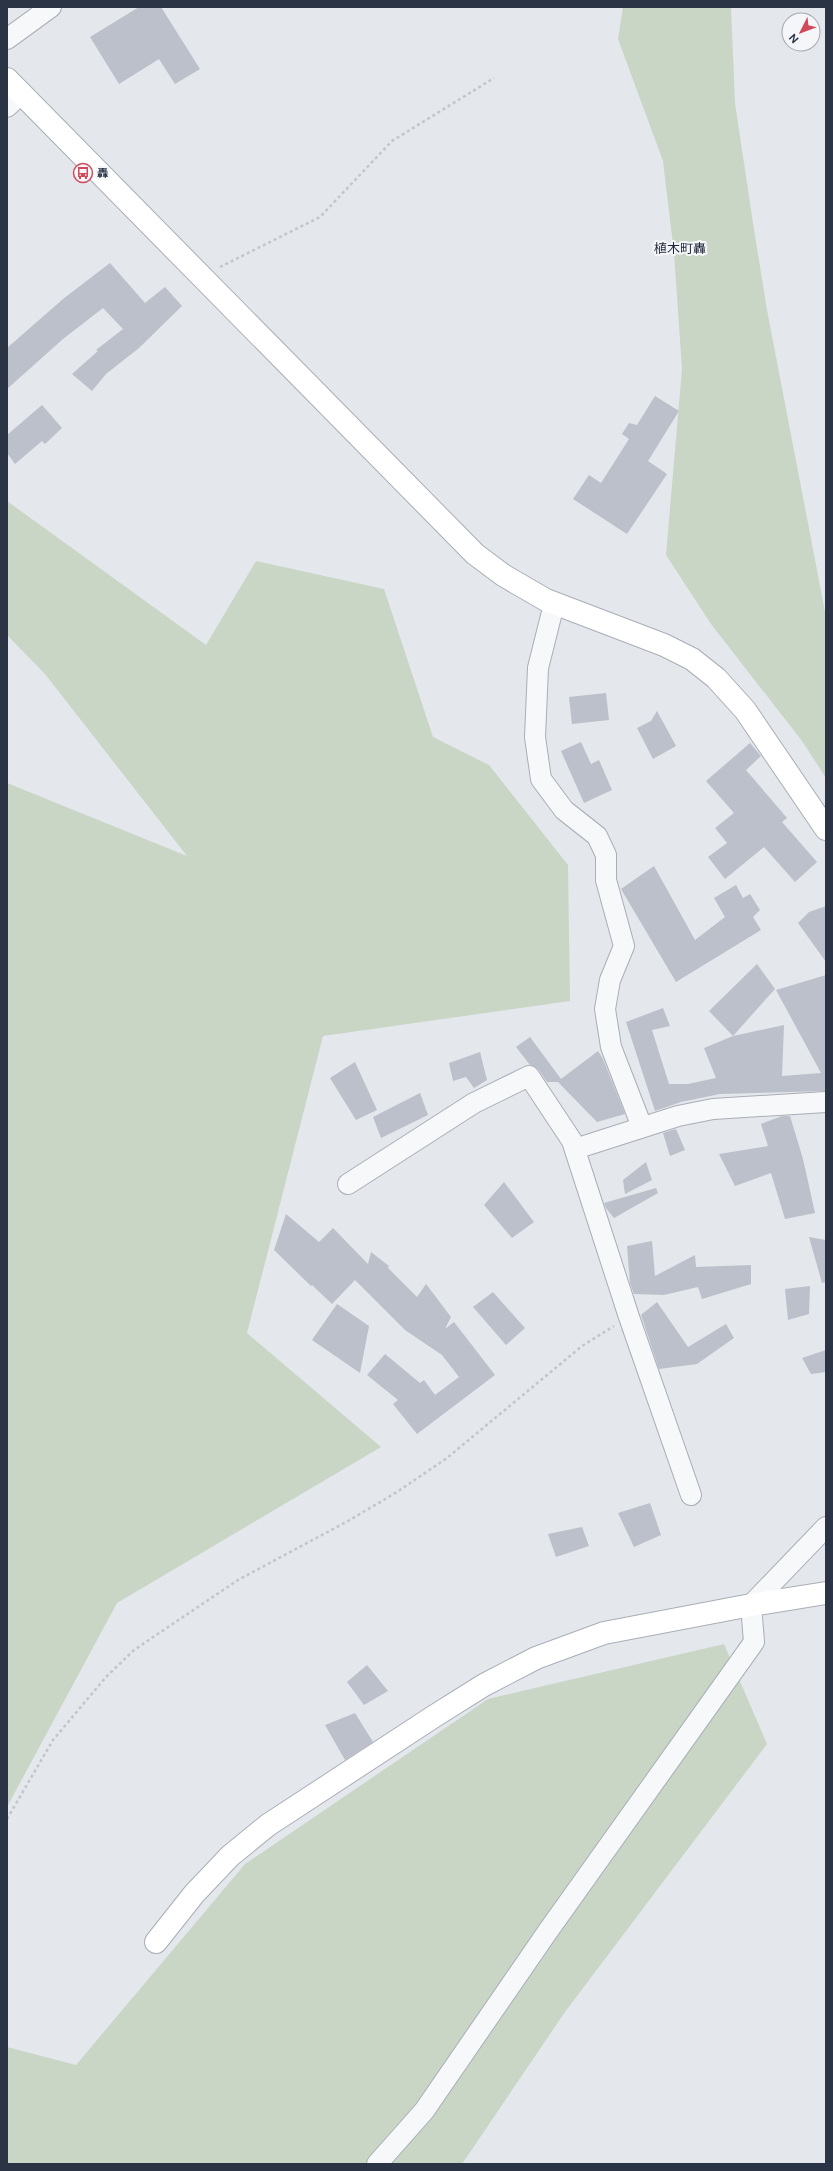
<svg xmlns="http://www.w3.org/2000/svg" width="833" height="2171" font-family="'DM Sans','Noto Sans JP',sans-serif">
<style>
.green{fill:#c9d6c5}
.building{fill:#bbc0ca}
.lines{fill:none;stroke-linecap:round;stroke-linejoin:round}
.street-casing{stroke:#a9aeb7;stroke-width:22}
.secondary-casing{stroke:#a9aeb7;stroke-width:24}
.path{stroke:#c2c5cb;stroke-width:2.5;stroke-dasharray:3 3;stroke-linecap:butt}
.street{stroke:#f7f8fa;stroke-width:20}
.secondary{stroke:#fff;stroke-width:22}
.labels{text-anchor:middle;stroke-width:4;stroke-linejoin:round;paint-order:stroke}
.poi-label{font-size:11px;font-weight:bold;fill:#2b3445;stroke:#f4f6f9;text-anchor:start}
.quarter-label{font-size:13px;fill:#1d2536;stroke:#f4f6f9}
</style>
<rect width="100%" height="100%" fill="#e4e7ec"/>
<g class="green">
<polygon points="623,7 731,7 735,103 753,223 767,310 826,617 826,778 802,741 711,624 666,555 682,369 674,253 663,161 618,39"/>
<polygon points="7,501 206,645 256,561 384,589 433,737 489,765 568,865 570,1001 323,1036 247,1333 381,1447 117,1603 7,1807 7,783 187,856 45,674 7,635"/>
<polygon points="724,1644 767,1744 565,2012 462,2164 7,2164 7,2047 76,2065 245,1864 488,1699"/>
</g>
<g class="building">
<polygon points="139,7 161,7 200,69 175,84 159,59 119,84 90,37"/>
<polygon points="110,263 145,303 165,287 182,306 139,348 106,374 92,391 72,374 98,351 96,350 123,329 103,308 63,339 7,389 7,348 63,299"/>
<polygon points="655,396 679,411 648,461 667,474 627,534 573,499 589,475 601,483 629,439 622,434 629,423 637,425"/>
<polygon points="42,405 62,428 45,444 42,441 15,464 7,453 7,435"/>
<polygon points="606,693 609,720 572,724 569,697"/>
<polygon points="657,711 676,746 653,759 637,728 651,721"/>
<polygon points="581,742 591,764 599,760 612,790 584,803 561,751"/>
<polygon points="750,743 761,756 746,770 787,818 782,822 817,862 795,882 764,847 725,879 708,857 727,843 715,828 734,813 706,781"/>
<polygon points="654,866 695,940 725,917 714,898 736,885 743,898 750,894 760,910 753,917 761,930 676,982 621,889"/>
<polygon points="826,906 826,962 798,923 809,912"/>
<polygon points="757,964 775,989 733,1036 709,1011"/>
<polygon points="826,975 826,1091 720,1094 681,1102 655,1111 626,1022 663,1008 670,1026 652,1030 669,1084 688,1084 716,1078 704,1048 733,1036 784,1025 782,1076 821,1073 776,990"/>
<polygon points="530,1037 561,1079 598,1051 603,1059 625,1114 597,1122 558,1082 547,1082 538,1069 530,1065 516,1047"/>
<polygon points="480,1052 487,1080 474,1088 466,1077 453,1081 449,1063"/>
<polygon points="355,1062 377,1110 356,1120 330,1078"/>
<polygon points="420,1093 428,1115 381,1138 373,1117"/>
<polygon points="782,1116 790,1116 803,1159 815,1213 785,1219 771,1173 735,1186 719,1154 768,1146 761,1124"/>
<polygon points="676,1129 685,1150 670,1156 663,1133"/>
<polygon points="646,1162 652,1180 625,1194 623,1180"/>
<polygon points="504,1182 534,1222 512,1238 484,1205"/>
<polygon points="656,1188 658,1193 614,1218 606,1208 604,1203"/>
<polygon points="286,1214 319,1242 333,1228 368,1264 371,1252 389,1266 388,1268 417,1297 426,1284 451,1317 445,1329 454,1322 495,1375 417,1434 393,1404 398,1400 367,1375 385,1354 420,1383 424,1380 435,1395 459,1377 442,1355 405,1330 355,1280 332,1304 312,1285 311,1286 274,1250"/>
<polygon points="809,1237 826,1240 826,1282 822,1283"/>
<polygon points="652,1241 655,1276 695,1255 696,1267 751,1265 751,1284 702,1299 698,1287 664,1295 634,1294 630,1283 627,1246"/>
<polygon points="810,1286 809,1314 788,1320 785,1289"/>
<polygon points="493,1292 525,1328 506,1345 473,1307"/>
<polygon points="657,1302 688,1347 726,1324 734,1338 697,1364 659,1369 641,1315"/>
<polygon points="337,1304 369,1326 360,1373 312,1340"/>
<polygon points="826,1350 826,1372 811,1374 802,1358"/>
<polygon points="650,1503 661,1535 634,1547 618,1513"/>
<polygon points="582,1527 589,1546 556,1557 548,1534"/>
<polygon points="367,1665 388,1691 364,1705 347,1682"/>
<polygon points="355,1713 373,1742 345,1760 325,1725"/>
</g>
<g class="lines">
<defs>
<g id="street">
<polyline points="7,39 51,7"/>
<polyline points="7,107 21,94"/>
<polyline points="554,604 538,668 535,737 541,779 564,810 597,836 606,855 606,880 624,946 610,980 605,1009 611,1047 642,1127"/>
<polyline points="575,1149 678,1116 713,1109 826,1102"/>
<polyline points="348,1184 474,1103 529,1076 572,1141 629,1317 691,1495"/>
<polyline points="377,2164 424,2111 548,1931 754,1642 751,1605 826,1527"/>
</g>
<g id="secondary">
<polyline points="7,79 475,554 503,575 546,600 664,645 692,659 716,678 745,710 826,829"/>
<polyline points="156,1942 194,1894 230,1856 268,1825 433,1717 484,1685 536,1658 604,1633 751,1605 826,1593"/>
</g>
</defs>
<use href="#street" class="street-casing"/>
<use href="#secondary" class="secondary-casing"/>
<g class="path">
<polyline points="220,267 320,217 392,141 494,78"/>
<polyline points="7,1819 53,1740 106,1677 134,1650 238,1580 348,1521 397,1492 447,1458 582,1346 614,1326"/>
</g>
<use href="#street" class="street"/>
<use href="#secondary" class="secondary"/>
</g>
<defs>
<symbol id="bus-ring" viewBox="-11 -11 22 22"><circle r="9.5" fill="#f4f6f9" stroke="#d1495b" stroke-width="1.5"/><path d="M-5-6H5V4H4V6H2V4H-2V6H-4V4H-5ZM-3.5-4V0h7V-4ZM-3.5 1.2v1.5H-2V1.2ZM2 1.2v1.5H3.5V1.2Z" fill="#d1495b"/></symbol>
</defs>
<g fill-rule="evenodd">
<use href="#bus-ring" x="72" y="162" width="22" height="22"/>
</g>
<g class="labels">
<g class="poi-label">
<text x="97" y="177">轟</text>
</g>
<g class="quarter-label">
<text x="680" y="253">植木町轟</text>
</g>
</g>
<rect width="833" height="2171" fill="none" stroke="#2b3445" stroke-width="16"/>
<g transform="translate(801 32) rotate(228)"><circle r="19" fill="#f4f6f9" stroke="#a4a8b1"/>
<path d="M0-3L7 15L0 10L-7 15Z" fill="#d1495b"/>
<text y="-6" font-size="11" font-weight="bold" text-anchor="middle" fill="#2b3445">N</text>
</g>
</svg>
